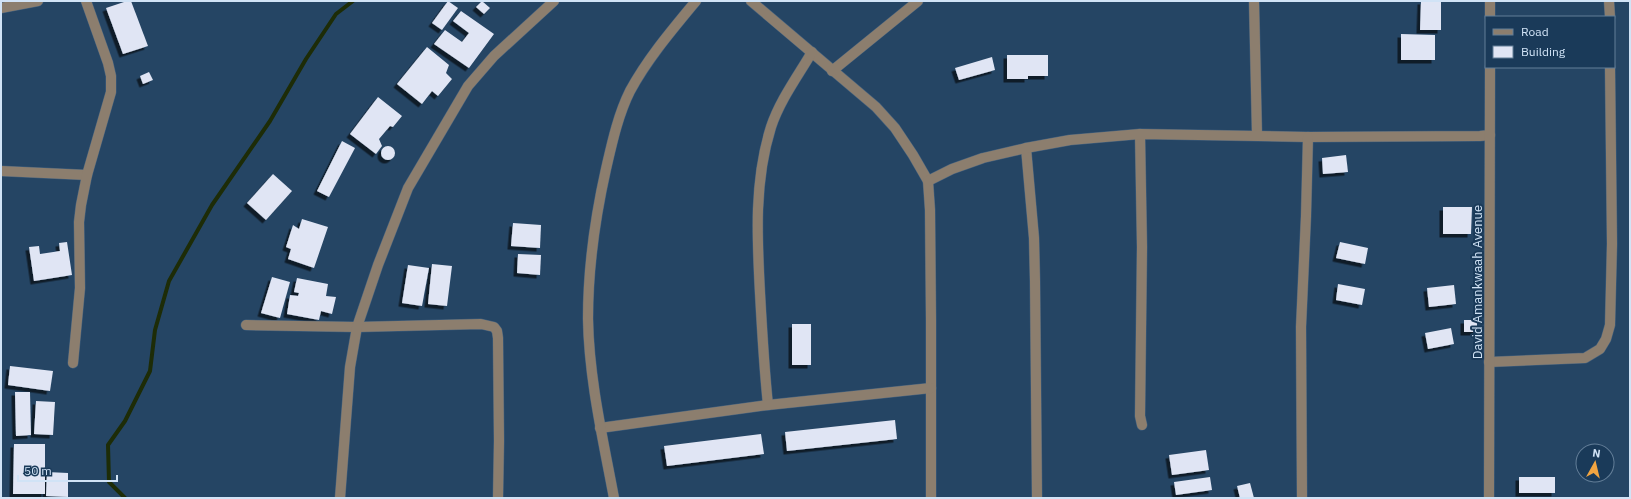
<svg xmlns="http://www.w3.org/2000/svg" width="1631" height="499" font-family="'IBM Plex Sans',sans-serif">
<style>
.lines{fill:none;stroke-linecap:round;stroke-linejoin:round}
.stream{stroke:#1d2c07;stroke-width:4}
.building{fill:#e0e5f4;filter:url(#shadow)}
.minor-casing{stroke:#44617e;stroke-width:11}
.minor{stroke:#8c7e6e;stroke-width:10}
.labels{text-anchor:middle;stroke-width:4;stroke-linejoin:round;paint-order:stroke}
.street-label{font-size:13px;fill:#d1e3f6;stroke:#1a3a59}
</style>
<defs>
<filter id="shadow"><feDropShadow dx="-3.5" dy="3.5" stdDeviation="0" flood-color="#0009"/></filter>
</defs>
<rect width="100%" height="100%" fill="#254564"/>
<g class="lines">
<polyline class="stream" points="125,498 109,482 108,445 125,421 150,371 155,330 169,281 212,205 270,121 306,59 336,14 353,1"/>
</g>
<g class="building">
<polygon points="127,1 131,1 148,46 123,54 106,8"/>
<polygon points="448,1 458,8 442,30 432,23"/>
<polygon points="482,1 490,8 484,14 476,7"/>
<polygon points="1421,1 1441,1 1441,30 1420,30"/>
<polygon points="461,11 494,34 469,68 434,44 445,30 462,42 469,33 453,21"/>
<polygon points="1401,34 1435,35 1435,60 1401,60"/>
<polygon points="427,47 449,65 446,73 452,79 438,96 432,91 422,104 397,84"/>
<polygon points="1007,55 1048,55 1048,76 1028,76 1028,79 1007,79"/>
<polygon points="992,57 995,70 959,80 955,68"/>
<polygon points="149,72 153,80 143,84 140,76"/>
<polygon points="378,97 402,116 393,127 390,126 379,139 382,146 376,154 350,134"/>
<polygon points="342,141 355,148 329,197 317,191"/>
<circle cx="388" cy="153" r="7"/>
<polygon points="1346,155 1348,172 1323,174 1322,158"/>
<polygon points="273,174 292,191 266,220 247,203"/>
<polygon points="1443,207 1472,207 1471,234 1443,234"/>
<polygon points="302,219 328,227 314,268 288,259 291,249 286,247 293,225 299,229"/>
<polygon points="513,223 541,225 540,248 511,246"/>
<polygon points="67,242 72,275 34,281 29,247 39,246 40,254 60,251 59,243"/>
<polygon points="1340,242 1368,248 1365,264 1336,258"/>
<polygon points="518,254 541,255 540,275 517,273"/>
<polygon points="432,264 452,266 447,306 428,304"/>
<polygon points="408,265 429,268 422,306 402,303"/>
<polygon points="272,277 290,282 280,318 261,313"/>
<polygon points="297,278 328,284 326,296 336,297 332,314 321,311 319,320 287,314 290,295 298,296 299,293 294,292"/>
<polygon points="1338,284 1365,289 1362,305 1336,300"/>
<polygon points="1454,285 1456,304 1429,307 1427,288"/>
<rect x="1464" y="320" width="13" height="12"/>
<rect x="792" y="324" width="19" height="41"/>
<polygon points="1451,328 1454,344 1428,349 1425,333"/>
<polygon points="10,366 53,371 50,391 8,385"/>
<polygon points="15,392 30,392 31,435 16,436"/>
<polygon points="36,401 55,402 53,435 34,434"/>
<polygon points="895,420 897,439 787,451 785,432"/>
<polygon points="761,434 764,454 667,466 664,446"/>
<polygon points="14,444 45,444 45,494 13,494"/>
<polygon points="1206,450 1209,470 1172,475 1169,455"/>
<polygon points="47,472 68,473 68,497 46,496"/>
<polygon points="1210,477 1212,490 1176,495 1174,482"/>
<rect x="1519" y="477" width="36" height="16"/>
<polygon points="1250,483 1254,498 1240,498 1237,486"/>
</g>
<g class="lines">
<defs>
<g id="minor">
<polyline points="751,1 876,107 895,128 913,155 928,181 930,210 931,320 931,498"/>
<polyline points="1254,1 1257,135"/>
<polyline points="1609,1 1610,17"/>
<polyline points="1,8 38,1"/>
<polyline points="1490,17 1490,1"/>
<polyline points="832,71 918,1"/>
<polyline points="1140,134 1142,247 1140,416 1142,425"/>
<polyline points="1026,148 1034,238 1035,281 1037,498"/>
<polyline points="1,171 87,175"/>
<polyline points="928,181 952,169 983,158 1026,148 1070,140 1140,134 1308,137 1480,136 1490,135"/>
<polyline points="246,325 357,327 481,324 494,327 497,331 498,338 499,441 498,498"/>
<polyline points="1489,362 1585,358 1600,349 1606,339 1610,325 1612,244 1610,67"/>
<polyline points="73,363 80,288 79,222 81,205 87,175 111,92 111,76 108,63 86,1"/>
<path d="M768 405C764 367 762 330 760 293 757 237 754 181 771 127 780 100 798 76 812 52"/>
<polyline points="600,428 768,405 931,388"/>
<polyline points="340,498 350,367 357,327 378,265 408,188 468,86 494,56 554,1"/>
<path d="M614 498C603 439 589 379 588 319 588 269 595 218 606 169 612 143 618 115 630 91 648 58 672 30 696 1"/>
<polyline points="1302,498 1301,327 1306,216 1308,137"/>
<polyline points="1489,498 1490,67"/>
</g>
</defs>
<use href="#minor" class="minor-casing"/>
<use href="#minor" class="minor"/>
</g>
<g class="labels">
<g class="street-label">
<text transform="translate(1477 282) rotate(-90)" y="5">David Amankwaah Avenue</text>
</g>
</g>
<rect width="1631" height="499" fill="none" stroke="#d1e3f6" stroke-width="4"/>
<rect x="1485" y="16" width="130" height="52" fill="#1a3a59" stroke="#637e98"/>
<rect x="1493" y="29" width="20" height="6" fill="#8c7e6e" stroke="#637e98"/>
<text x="1521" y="36" font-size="12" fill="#d1e3f6">Road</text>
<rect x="1493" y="46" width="20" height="12" fill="#e0e5f4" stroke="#637e98"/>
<text x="1521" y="56" font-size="12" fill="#d1e3f6">Building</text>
<g transform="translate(1595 463) rotate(8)"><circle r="19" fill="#1a3a59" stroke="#637e98"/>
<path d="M0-3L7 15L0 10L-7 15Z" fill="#f2a541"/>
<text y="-6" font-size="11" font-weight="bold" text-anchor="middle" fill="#d1e3f6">N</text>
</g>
<path d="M18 475v6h99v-6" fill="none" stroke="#d1e3f6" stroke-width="2"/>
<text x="24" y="475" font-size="12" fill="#d1e3f6" stroke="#1a3a59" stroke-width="3" paint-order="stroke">50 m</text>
</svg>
